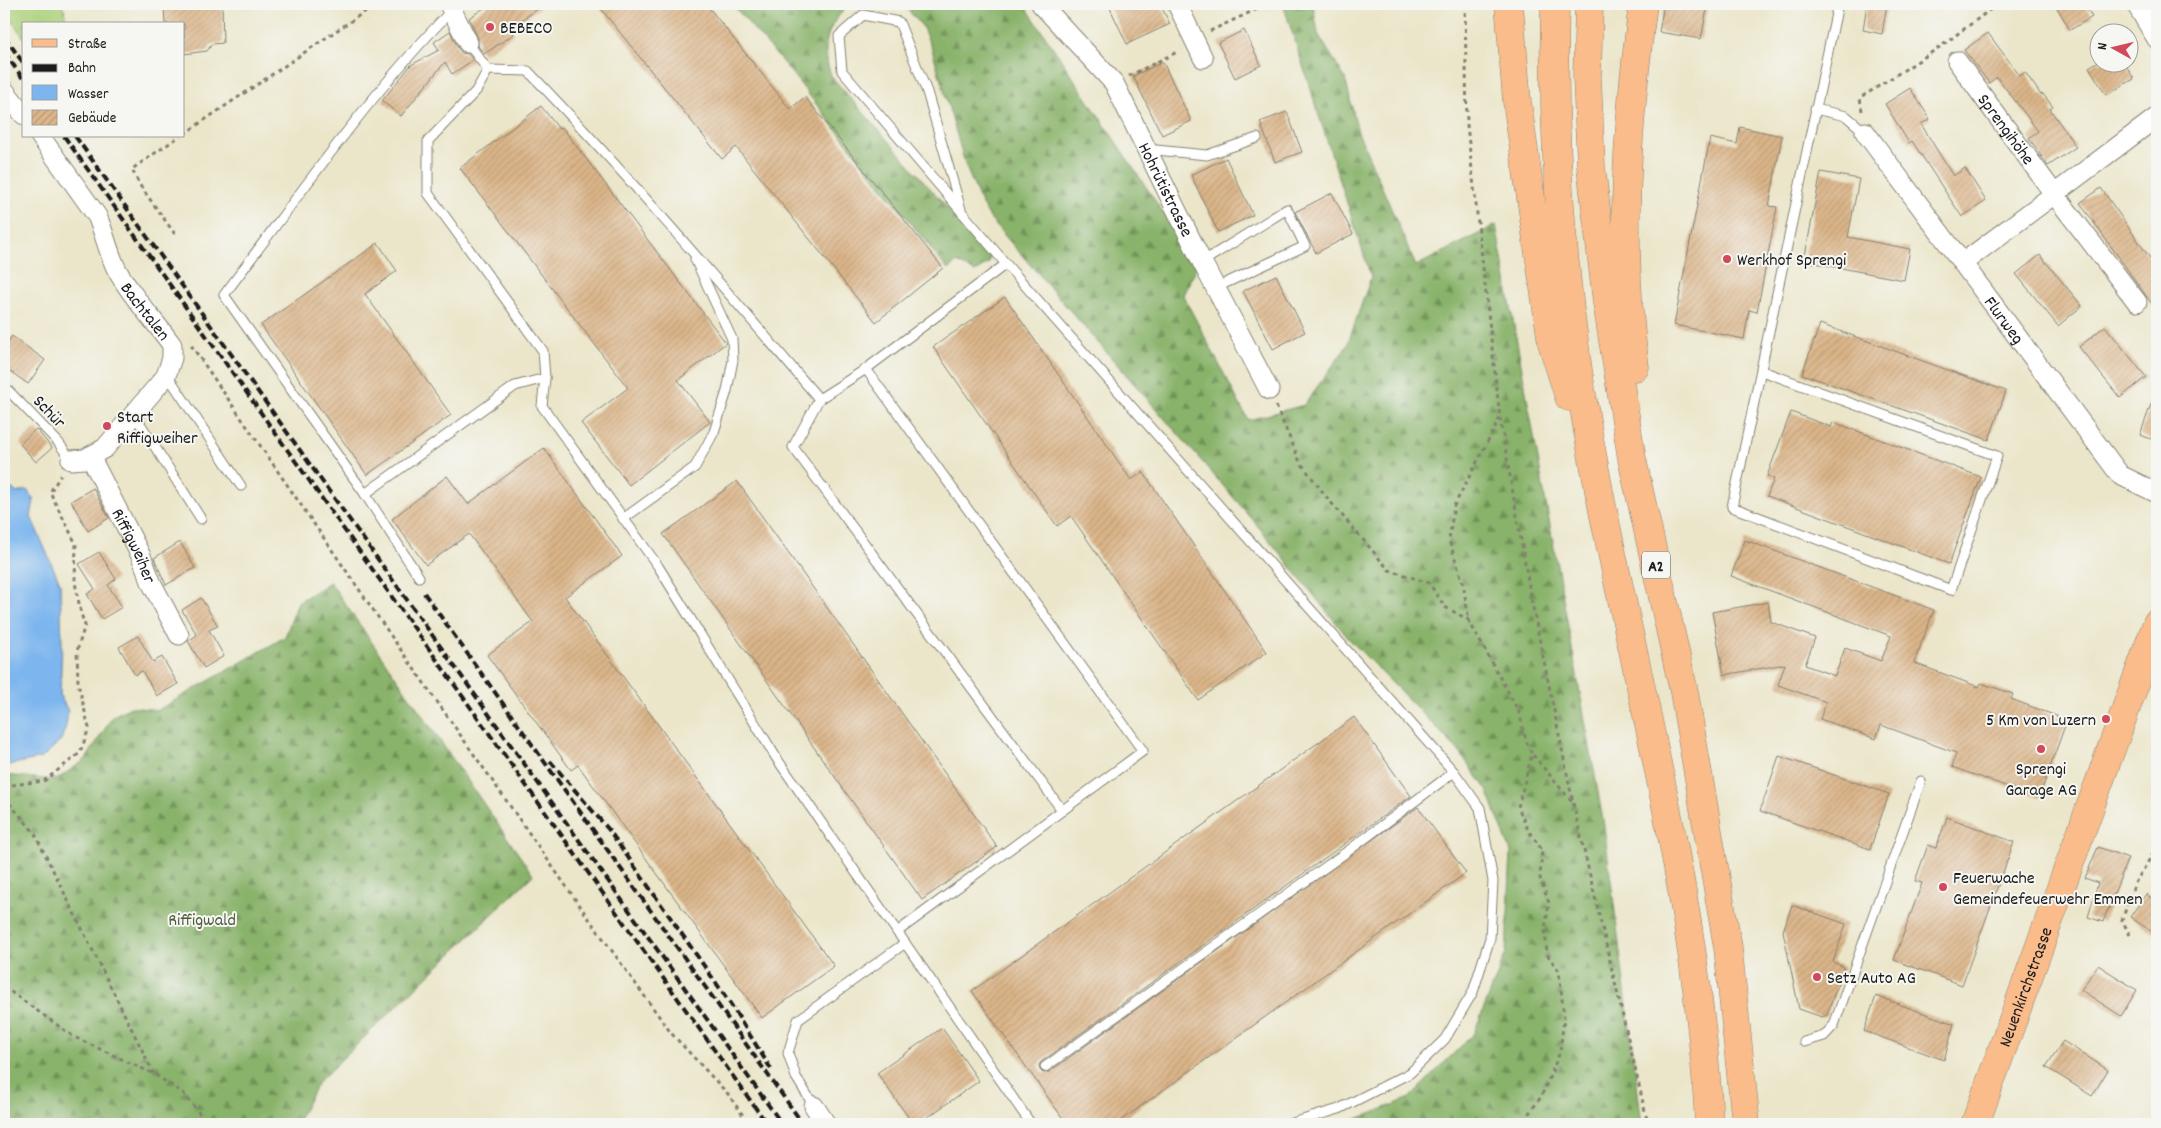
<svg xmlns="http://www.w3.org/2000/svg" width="2161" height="1128" font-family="Dekko,sans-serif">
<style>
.green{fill:#acd17b;stroke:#64764c}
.forest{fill:url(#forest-firs);stroke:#526844}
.water{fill:#7db6ee;stroke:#4c6985}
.building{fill:url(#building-hatch)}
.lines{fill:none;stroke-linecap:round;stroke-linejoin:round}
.lane-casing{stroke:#848173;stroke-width:11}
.street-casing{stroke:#848173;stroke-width:21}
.primary-casing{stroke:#848173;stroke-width:29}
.highway-casing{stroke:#848173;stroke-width:29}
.path{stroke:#848173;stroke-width:3;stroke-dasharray:4 4;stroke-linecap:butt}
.lane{stroke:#fff;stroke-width:9}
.street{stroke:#fff;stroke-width:19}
.primary{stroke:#fabc8b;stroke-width:28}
.highway{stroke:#fabc8b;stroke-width:28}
.rail{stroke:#1c1c1c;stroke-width:4;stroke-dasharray:8 4;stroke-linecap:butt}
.poi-dot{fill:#d1495b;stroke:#f6f6f2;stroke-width:2}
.labels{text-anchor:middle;stroke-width:4;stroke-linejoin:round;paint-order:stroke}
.shield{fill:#f6f6f2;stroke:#5d5d5c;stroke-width:1}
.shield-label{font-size:16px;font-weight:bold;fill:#1c1c1c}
.poi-label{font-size:18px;fill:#1c1c1c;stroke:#f6f6f2;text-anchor:start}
.street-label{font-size:18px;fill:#1c1c1c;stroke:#f6f6f2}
.park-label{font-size:18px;fill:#4e5b3d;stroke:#f6f6f2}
</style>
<defs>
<pattern id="forest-firs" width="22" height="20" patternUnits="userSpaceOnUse" patternTransform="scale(1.25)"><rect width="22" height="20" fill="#89b36b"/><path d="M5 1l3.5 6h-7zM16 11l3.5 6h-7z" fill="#6f9157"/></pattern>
<pattern id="building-hatch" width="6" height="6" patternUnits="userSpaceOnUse" patternTransform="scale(1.25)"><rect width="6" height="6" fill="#dbb589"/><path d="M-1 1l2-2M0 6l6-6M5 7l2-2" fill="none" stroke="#bb9b76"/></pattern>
</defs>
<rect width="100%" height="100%" fill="#f6f6f2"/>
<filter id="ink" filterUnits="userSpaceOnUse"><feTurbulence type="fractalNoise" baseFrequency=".02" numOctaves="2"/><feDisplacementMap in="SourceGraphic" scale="10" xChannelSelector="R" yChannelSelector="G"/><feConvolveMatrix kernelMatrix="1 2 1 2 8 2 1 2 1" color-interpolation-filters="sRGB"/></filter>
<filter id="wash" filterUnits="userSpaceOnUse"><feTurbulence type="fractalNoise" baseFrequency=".0096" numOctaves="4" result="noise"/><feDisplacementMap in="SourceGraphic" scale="20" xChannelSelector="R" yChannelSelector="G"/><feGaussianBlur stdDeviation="1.12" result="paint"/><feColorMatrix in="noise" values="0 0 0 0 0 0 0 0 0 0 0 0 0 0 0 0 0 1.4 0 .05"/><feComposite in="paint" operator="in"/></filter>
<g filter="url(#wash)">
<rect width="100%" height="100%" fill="#ebe6ca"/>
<polygon class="green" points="4,4 61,4 64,9 66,24 24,24 24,38 4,9"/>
<g class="forest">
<path d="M732 4H851C827 23 819 48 832 77L990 256 989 263 975 272 957 262 948 270 786 66Z"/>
<polygon points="903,4 1024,4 1198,265 1183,295 1248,420 1304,405 1347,346 1371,277 1283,4 1313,4 1318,34 1345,78 1358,132 1416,266 1496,225 1604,826 1642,1124 1344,1124 1408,1099 1474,1033 1506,953 1511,852 1487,790 1458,750 1349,639 1253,520 992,221 982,205 966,167 932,49 922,26"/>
<polygon points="330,582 533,875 318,1082 296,1124 4,1124 4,775 56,780 86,759 113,716 131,707 158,710 285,637 298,602"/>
</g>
<polygon class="water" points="4,482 17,493 27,490 34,500 31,517 60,583 62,642 60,696 68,711 66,726 61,740 42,758 4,766"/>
<g id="blocks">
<g class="building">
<polygon points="169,4 222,4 223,43 212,44 207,51 184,54 184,24 165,24 164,8 170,8"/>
<polygon points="490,4 545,4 510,28 514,34 484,54 478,46 478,38 469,18"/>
<polygon points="597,4 706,4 790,109 805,97 943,268 876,322 736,147 722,159"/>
<polygon points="1108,4 1160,4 1170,24 1127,44"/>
<polygon points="1664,4 1708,4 1701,39 1659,32"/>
<polygon points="1867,4 1887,4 1882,34 1863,30"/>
<polygon points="2055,4 2084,4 2092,17 2070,30"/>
<polygon points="1244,30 1261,65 1235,78 1218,43"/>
<polygon points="450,31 458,48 462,53 468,54 473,60 452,74 445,62 401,116 382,101 411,65 439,50 434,42"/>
<polygon points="1988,33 2020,76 2025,72 2041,95 2043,94 2053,107 2050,109 2076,147 2048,166 2029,138 2038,131 1997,77 1989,83 1964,50"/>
<polygon points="1163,62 1191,121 1162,135 1133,76"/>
<polygon points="2097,62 2124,62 2134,79 2106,95 2089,67"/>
<polygon points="1910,88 1930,119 1921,124 1953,176 1965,168 1986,201 1962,217 1912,141 1909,143 1885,104"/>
<polygon points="541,106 559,129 562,127 726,343 678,380 710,422 629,485 581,423 628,388 460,168"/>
<polygon points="1287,112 1302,152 1275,162 1260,122"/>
<polygon points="1740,127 1782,136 1769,206 1777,207 1757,312 1749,310 1744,339 1674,325 1710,138 1737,144"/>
<polygon points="1226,158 1253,215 1218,232 1191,175"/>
<polygon points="1821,172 1859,179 1848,237 1910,249 1904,280 1804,261"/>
<polygon points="2101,188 2157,268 2157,311 2080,203"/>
<polygon points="1332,193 1353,234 1316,253 1295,212"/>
<polygon points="378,243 397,271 365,294 451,415 367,475 261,325"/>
<polygon points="2040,255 2082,306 2058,326 2016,274"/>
<polygon points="1276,275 1305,332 1273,349 1243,291"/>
<polygon points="1005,297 1131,480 1143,472 1267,652 1198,700 1071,516 1057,526 933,347"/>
<polygon points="1820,324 2006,391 1989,440 1802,374"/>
<polygon points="2105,326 2146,377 2120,398 2079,347"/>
<polygon points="12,336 45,360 28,384 4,367 4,348"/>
<polygon points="2155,393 2157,394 2157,441 2140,435"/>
<polygon points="1791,412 1831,427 1833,422 1981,477 1949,564 1767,496 1774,479 1767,476"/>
<polygon points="36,429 52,448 36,462 20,444"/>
<polygon points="544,448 622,556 565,597 834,966 762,1018 578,765 571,770 487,655 533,622 469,534 426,565 392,519 447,476 468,504"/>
<polygon points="737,481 997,847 922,900 663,534"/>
<polygon points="93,488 109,518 88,531 71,501"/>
<polygon points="1745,540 1934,610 1914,663 1979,687 1981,683 2013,694 2011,699 2067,720 2039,798 1952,767 1956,753 1881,725 1876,739 1820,719 1826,702 1778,685 1785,664 1724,675 1712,612 1768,602 1771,622 1815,638 1805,665 1835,676 1845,648 1881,661 1891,636 1731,576"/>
<polygon points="180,542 195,568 166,585 154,558"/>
<polygon points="99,552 116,579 108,585 122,607 102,619 87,594 95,589 79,564"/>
<polygon points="201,598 218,626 209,630 224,656 204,668 188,641 197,635 182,610"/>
<polygon points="138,636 153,662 162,657 178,684 157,696 142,671 135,675 119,647"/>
<polygon points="1354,717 1411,796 1041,1062 1039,1065 1040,1070 1043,1073 1049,1072 1418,807 1466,873 1116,1124 1067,1124 972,991"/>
<polygon points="1779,756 1889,794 1870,849 1760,811"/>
<polygon points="1947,817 2014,842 1962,985 1894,960 1922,883 1915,881 1928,845 1936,848"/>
<polygon points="2098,847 2128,858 2103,922 2088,917 2098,883 2085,878"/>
<polygon points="2146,894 2157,902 2157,935 2130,917"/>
<polygon points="1792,905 1846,924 1833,962 1844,967 1827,1015 1822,1017 1799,1009 1783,931"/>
<polygon points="2098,965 2137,990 2121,1016 2081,990"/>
<polygon points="1876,996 1954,1024 1944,1060 1864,1031"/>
<polygon points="942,1028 979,1081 918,1124 913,1124 877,1073"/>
<polygon points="2063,1041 2108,1070 2092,1096 2046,1067"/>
</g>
</g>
</g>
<g filter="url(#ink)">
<use href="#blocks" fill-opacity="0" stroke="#848173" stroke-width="1"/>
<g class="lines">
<defs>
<g id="lane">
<polyline points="468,43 488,70 476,91 428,141 428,193 543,351 545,378 542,406 658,566 777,759 1031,1124"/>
<path d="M488 70 528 71C630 177 724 288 819 399L866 369 1143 751 897 932"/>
<polyline points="1815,109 1846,116 1865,132"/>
<polyline points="1149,155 1156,150 1207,155 1257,138"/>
<polyline points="962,213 927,92 899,22 863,15 839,36 842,71 1006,264 1454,772 1480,808 1493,881 1490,938 1473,992 1445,1039 1410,1073 1339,1109 1289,1124"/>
<polyline points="1202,262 1287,209 1305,246 1215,288"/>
<polyline points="866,369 1006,264"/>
<polyline points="1762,371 1997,456 1951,590 1732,507 1838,4"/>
<polyline points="166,376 174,385 241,486"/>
<polyline points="4,386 58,442 71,460"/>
<polyline points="819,399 793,447 1062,810"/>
<polyline points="134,414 201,519"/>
<polyline points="365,494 515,386 545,378"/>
<polyline points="623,519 695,467 714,432 727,391 733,360 732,339 695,259"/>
<path d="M419 577 365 494 224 295C297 198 367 97 451 11"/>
<polyline points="1804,1042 1824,1036 1834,1025 1921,781"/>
<polyline points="1045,1067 1348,851 1454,772"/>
<polyline points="814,1106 796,1077 788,1053 798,1020 905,943"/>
</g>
<g id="street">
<polyline points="449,4 468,43"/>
<path id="s1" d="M1041 4 1114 83 1202 262 1269 390"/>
<polyline points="1177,4 1203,58"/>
<polyline points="2136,4 2157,39"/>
<path id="s2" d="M1957 61 2055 195 2137 302"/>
<polyline points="4,90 24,115"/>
<path id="s3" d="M1865 132 2120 475 2157 493"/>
<path id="s4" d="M40 136 97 216C105 234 108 252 117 270 131 296 155 321 172 345V358L166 376 105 448 85 459 71 460"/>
<polyline points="1964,262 2157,117"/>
<path id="s5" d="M90 456 141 556 152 584 179 635"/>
<polyline points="814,1106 826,1124"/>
</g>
<g id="primary">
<path id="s6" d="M1975 1124 2157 623"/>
</g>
<g id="highway">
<polyline points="1509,4 1517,102 1552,343 1569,397"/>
<path d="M1555 4C1551 167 1567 331 1599 491 1641 701 1699 909 1709 1124"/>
<polyline points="1589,4 1587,77 1591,166 1607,303 1632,459 1684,692 1728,948 1746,1124"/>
<path d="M1635 367C1618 246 1627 124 1643 4"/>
</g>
</defs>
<use href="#lane" class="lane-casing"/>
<use href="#street" class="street-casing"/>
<use href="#primary" class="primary-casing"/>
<use href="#highway" class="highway-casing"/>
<g class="path">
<polyline points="1465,4 1467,125 1500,418 1531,598 1573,803 1648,1124"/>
<polyline points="1210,31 1268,4"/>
<polyline points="1129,76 1179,51"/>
<polyline points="1862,111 1860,98 1940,47 1995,6 1995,4"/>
<polyline points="184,134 376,4"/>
<polyline points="175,234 139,184 132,169 180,136"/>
<polyline points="191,345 389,633 587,916 671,1033 728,1094 749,1124"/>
<polyline points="1276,406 1300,462 1328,499 1389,570 1429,583 1445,607 1469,620"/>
<polyline points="1500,418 1454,506 1449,540 1463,583 1469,621 1519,712 1526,740 1532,754 1518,807 1528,830 1542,850 1540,878 1549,903 1545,929 1547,954 1559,971 1564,1018 1560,1052 1541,1097 1521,1124"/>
<polyline points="1533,755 1572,802"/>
<polyline points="4,786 44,781 80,753 89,728 78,683 77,651 85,625 81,614 75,582 76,544 50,492 61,475"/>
<polyline points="4,797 34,832 154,1074"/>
<polyline points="2130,935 2122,920 2135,883 2156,849 2157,850"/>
<polyline points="2152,949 2157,949"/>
<polyline points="4,987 74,1037 154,1074 183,1093 208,1124"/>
</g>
<use href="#lane" class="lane"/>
<use href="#street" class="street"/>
<use href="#primary" class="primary"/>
<use href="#highway" class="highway"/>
<g class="rail">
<polyline points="4,36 24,64"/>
<polyline points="4,52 24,80"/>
<polyline points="64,136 767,1124"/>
<polyline points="75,136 782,1124"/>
<polyline points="424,593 803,1124"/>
<polyline points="550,761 609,830 728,1000 771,1069"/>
</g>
</g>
</g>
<g class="poi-dot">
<circle cx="490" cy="27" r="5"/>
<circle cx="1727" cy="259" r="5"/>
<circle cx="107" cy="426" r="5"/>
<circle cx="2106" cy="719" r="5"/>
<circle cx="2041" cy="749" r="5"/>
<circle cx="1943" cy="887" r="5"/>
<circle cx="1817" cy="977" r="5"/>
</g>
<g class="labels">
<rect class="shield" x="1642" y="551.5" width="28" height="27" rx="4"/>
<g class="shield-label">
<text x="1656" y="571">A2</text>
</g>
<g class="poi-label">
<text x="500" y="33">BEBECO</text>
<text x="1737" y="265">Werkhof Sprengi</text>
<text x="117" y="422">Start<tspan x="117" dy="21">Riffigweiher</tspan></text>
<text x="2096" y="725" text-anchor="end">5 Km von Luzern</text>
<text x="2041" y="774" text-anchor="middle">Sprengi<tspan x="2041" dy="21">Garage AG</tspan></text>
<text x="1953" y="883">Feuerwache<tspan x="1953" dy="21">Gemeindefeuerwehr Emmen</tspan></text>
<text x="1827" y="983">Setz Auto AG</text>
</g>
<g class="street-label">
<text dy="6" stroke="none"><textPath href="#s2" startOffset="84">Sprengihöhe</textPath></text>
<text dy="6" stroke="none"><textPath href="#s1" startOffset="226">Hohrütistrasse</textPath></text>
<text dy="6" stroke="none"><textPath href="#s4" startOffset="206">Bachtalen</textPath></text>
<text dy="6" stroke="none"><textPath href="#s3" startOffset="234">Flurweg</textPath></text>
<text transform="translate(50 411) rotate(46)" y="6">Schür</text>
<text dy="6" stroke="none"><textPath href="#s5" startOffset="100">Riffigweiher</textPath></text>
<text dy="6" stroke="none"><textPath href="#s6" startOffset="146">Neuenkirchstrasse</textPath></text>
</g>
<g class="park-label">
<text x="202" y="925">Riffigwald</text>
</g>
</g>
<rect width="2161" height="1128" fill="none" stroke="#f6f6f2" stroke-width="20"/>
<rect x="22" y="22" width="162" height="115" fill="#f6f6f2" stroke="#9f9f9c"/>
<rect x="32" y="39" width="25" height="8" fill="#fabc8b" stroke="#9f9f9c"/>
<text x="68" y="48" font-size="15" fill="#1c1c1c">Straße</text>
<rect x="32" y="64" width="25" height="8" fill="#1c1c1c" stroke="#9f9f9c"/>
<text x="68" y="72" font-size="15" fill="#1c1c1c">Bahn</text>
<rect x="32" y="85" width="25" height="15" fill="#7db6ee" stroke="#9f9f9c"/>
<text x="68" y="98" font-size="15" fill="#1c1c1c">Wasser</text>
<rect x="32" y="110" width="25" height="15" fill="url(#building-hatch)" stroke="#9f9f9c"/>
<text x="68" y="122" font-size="15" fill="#1c1c1c">Gebäude</text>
<g transform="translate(2114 48) rotate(278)"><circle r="24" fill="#f6f6f2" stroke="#9f9f9c"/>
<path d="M0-4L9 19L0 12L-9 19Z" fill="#d1495b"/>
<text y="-8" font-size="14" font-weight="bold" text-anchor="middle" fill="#1c1c1c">N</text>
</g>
</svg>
